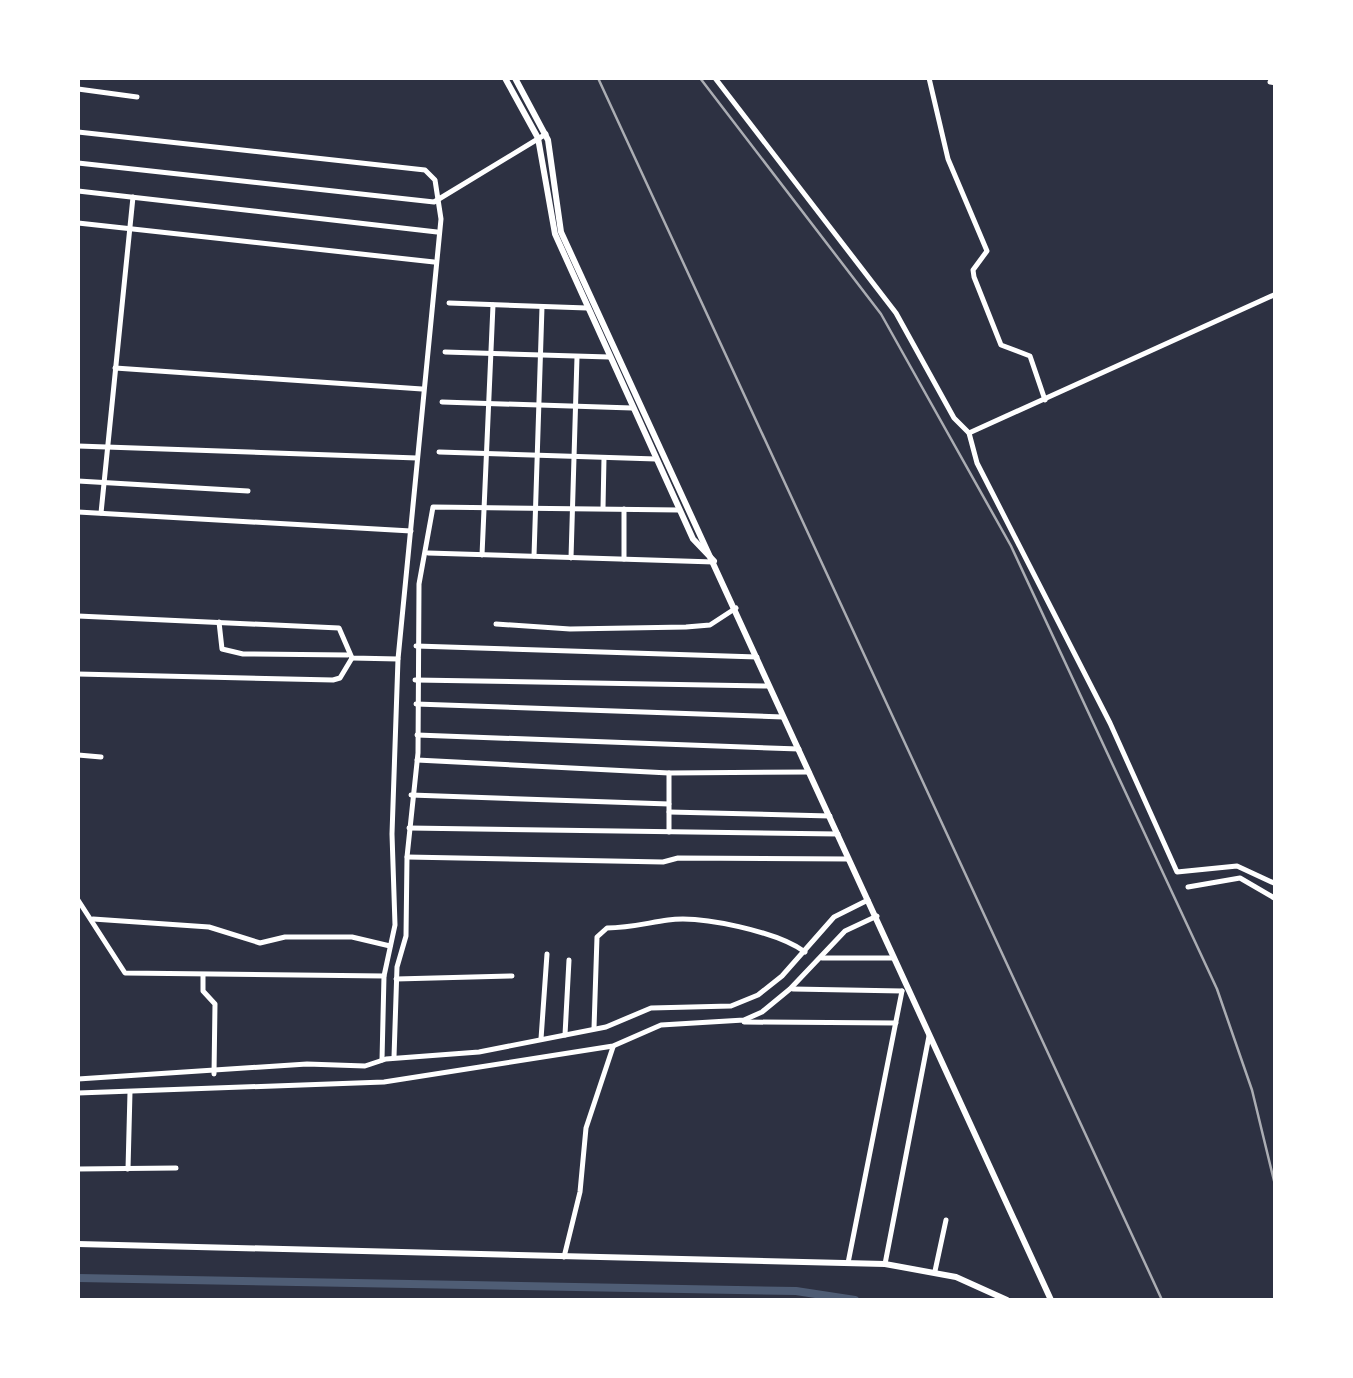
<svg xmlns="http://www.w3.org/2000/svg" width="1353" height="1378" font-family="Cabin,sans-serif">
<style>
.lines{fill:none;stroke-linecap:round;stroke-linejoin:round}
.canal{stroke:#4f5d75;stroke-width:8}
.minor{stroke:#fff;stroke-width:5}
.secondary{stroke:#fff;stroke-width:6}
.rail{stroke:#abadb3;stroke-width:2.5}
</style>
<rect width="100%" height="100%" fill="#2d3142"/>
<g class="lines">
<polyline class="canal" points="78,1278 796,1291 855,1300"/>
<g class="minor">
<polyline points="715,78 896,313 954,418 969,433 977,463 1110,723 1177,872 1237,866 1276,884"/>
<polyline points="929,78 948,159 987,251 973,270 974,277 1001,345 1030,356 1045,400"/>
<polyline points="1270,82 1276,83"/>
<polyline points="78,89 137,97"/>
<polyline points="78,132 425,170 435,180 441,219 398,659 392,834 395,925 384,976 382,1060"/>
<polyline points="78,163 434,202 546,134"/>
<polyline points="78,191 437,232"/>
<polyline points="78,223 434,262"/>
<polyline points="449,303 587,308"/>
<polyline points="445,352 609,357"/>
<polyline points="115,368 422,389"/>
<polyline points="442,402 632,408"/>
<polyline points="969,433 1276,294"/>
<polyline points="78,446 417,458"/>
<polyline points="439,452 656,459"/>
<polyline points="78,481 248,491"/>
<polyline points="603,508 604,458"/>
<polyline points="624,509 624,559"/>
<polyline points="78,512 411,531"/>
<polyline points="101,513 133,197"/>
<polyline points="428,553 714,562"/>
<polyline points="482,555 493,305"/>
<polyline points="534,556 542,307"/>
<polyline points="571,558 577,357"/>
<polyline points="78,616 339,628 352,658 398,659"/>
<polyline points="219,622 222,649 243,654 348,655"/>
<polyline points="496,624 570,629 686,627 710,625 736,608"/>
<polyline points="416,646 757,657"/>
<polyline points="78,674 333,680 340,678 352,658"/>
<polyline points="415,680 768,686"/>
<polyline points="416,704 783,717"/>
<polyline points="417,735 799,749"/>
<polyline points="78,755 101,757"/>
<polyline points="417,760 669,773 809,772"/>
<polyline points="669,773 669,832"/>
<polyline points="411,795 669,804"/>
<polyline points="669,812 830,816"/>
<polyline points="409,828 838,834"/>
<polyline points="407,857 663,862 678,858 848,859"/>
<polyline points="1188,887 1240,878 1276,899"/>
<polyline points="78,900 125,973 384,976"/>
<polyline points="93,919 209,927 260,943 285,937 352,937 390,946"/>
<polyline points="822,958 894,958"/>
<polyline points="203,976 203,991 215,1004 214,1074"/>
<polyline points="396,979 512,976"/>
<polyline points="793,989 902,991"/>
<polyline points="744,1022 896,1023"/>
<path d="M594 1028 597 937 607 928C629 928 647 923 668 920 701 915 778 932 805 952"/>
<polyline points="565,1035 569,960"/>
<polyline points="541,1039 547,954"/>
<polyline points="394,1057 397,967 406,936 407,857 418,753 419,584 433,507 679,510"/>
<polyline points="78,1079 307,1064 365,1066 386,1059 479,1052 606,1027 651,1008 731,1006 758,995 782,976 834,917 868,900"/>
<polyline points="78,1093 384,1082 613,1046 661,1025 744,1020 762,1012 790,989 845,931 877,916"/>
<polyline points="78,1169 176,1168"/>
<polyline points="128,1169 130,1092"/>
<polyline points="564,1257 580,1192 586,1128 613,1047"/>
<polyline points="848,1263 902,991"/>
<polyline points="885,1264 929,1036"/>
<polyline points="935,1271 946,1220"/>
</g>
<g class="secondary">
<polyline points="505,78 538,138 555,234 693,539 714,561"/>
<polyline points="515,78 548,140 561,232 1051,1300"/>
<polyline points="78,1244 885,1264 956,1277 1007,1300"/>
</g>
<g class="rail">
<polyline points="598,78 1162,1300"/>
<polyline points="700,78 881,314 1011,546 1217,989 1252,1090 1276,1189"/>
</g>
</g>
<rect width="1353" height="1378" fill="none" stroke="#ffffff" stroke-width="160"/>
</svg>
